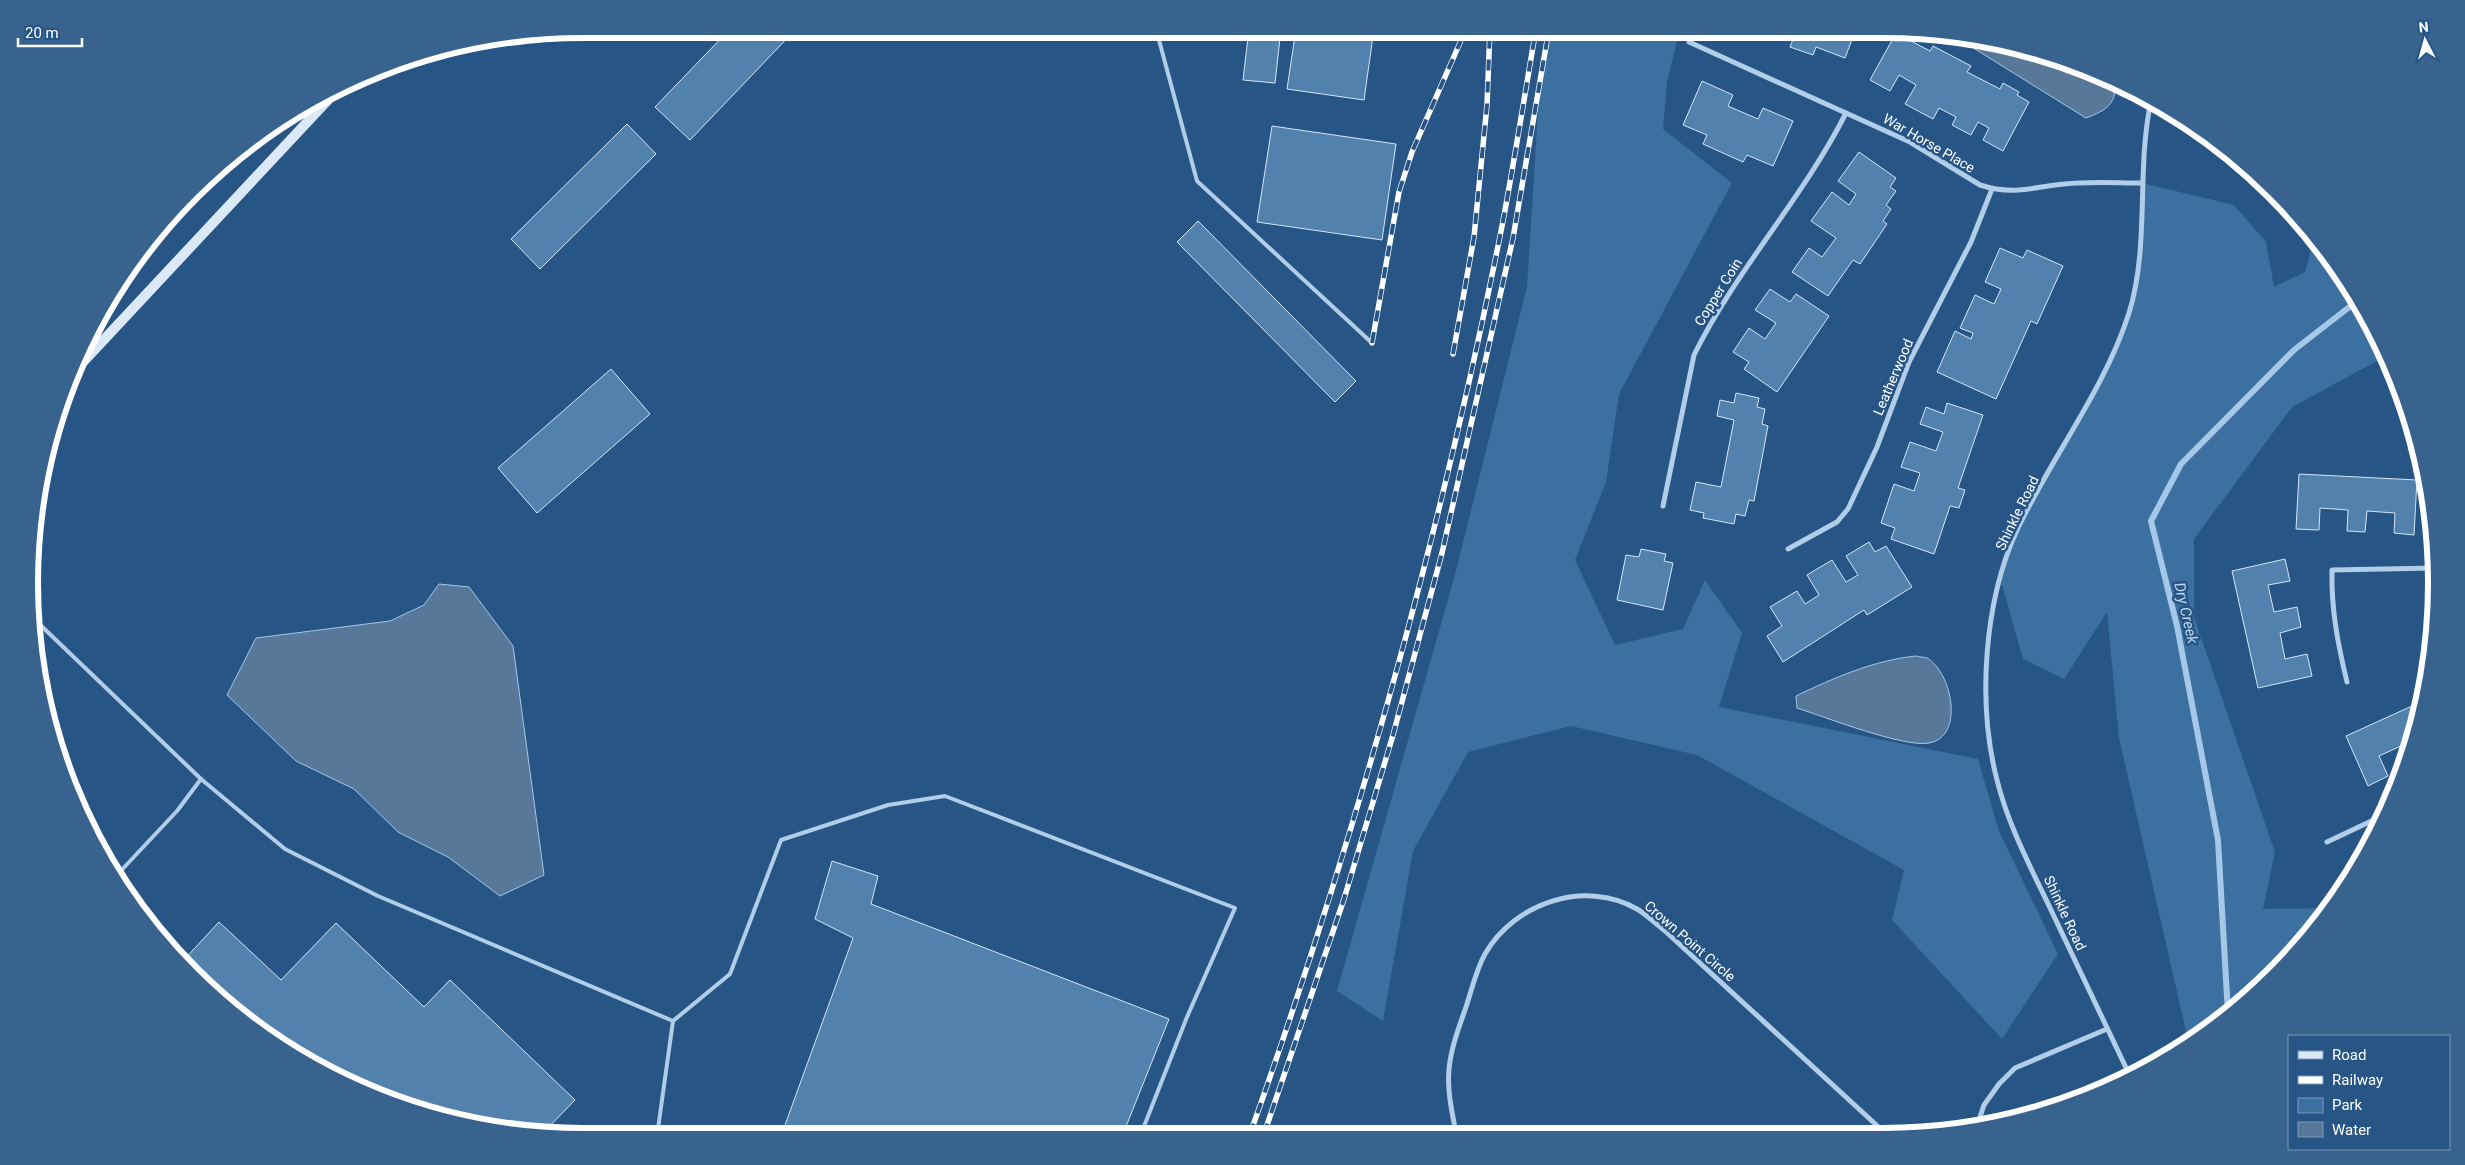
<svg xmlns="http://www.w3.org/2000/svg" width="2465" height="1165" font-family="Roboto,sans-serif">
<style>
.green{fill:#3b70a1}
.water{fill:#577898;stroke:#a6c8e8}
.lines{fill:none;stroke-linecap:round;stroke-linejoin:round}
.stream{stroke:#a6c8e8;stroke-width:6}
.building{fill:#5381ae;stroke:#d5e6f6}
.lane{stroke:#b1cde8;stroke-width:4}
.street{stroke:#b1cde8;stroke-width:5}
.secondary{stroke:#dbe9f7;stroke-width:10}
.rail-casing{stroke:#fff;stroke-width:5.5}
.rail{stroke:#275585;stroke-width:4;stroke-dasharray:11;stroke-linecap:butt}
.labels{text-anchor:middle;stroke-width:5;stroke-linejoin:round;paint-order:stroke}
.street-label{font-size:14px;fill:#fff;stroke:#275585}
.water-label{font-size:15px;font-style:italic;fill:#bdd7ef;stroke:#275585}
.rim{fill:none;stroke:#fff;stroke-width:6}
</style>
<rect width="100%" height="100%" fill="#275585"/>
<g class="green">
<polygon points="1549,29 1680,29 1667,82 1663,129 1732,183 1619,394 1606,482 1575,560 1615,645 1683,629 1705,580 1742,633 1719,707 1978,759 1999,831 2058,954 2002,1039 1892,920 1904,870 1697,755 1571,726 1468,752 1413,851 1383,1021 1337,991 1456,571 1527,287 1540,80"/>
<polygon points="2142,183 2234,205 2266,242 2274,287 2305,272 2314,239 2343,275 2385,353 2379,360 2292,407 2194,539 2194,617 2275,852 2263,909 2328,908 2322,919 2220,1022 2188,1040 2119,738 2107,612 2064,679 2023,659 2000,577 2017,530 2108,366 2129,313 2139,256"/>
</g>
<g class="water">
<path d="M1954 36C2005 41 2071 58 2116 83 2115 105 2107 110 2086 118Z"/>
<polygon points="439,584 469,587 513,646 544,875 500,896 448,857 398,832 354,789 296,761 227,695 256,638 390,621 424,605"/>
<path d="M1916 656C1919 657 1924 657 1927 658 1952 672 1965 737 1929 743 1905 748 1825 717 1797 708L1796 696C1833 678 1875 660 1916 656Z"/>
</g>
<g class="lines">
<polyline class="stream" points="2228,1014 2218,840 2177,626 2151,521 2181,464 2294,350 2357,301"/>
</g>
<g class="building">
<polygon points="730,29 796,29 690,140 655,107"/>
<polygon points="1249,29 1281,29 1275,83 1243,80"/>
<polygon points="1296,29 1374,29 1364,100 1287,89"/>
<polygon points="1760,29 1777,29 1774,34"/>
<polygon points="1797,29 1856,29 1845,58 1816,47 1813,55 1790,47"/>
<polygon points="1896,33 1930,51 1933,46 1971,66 1967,72 2000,89 2003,83 2019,92 2017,95 2029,102 2003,151 1983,140 1989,128 1978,122 1971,135 1952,125 1956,117 1939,108 1933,119 1905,104 1916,85 1899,75 1890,91 1870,80"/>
<polygon points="1702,81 1733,95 1728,106 1758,119 1763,108 1793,121 1773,166 1747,155 1743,162 1703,144 1707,135 1683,125"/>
<polygon points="627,124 656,154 540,269 511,239"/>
<polygon points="1272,126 1396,144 1382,240 1257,222"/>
<polygon points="1859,152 1896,178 1890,187 1896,191 1886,205 1891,209 1883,221 1887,224 1860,264 1853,260 1828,296 1792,272 1809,248 1822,257 1836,238 1811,221 1832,192 1849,205 1856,194 1838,181"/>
<polygon points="1198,221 1356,381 1335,402 1177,242"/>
<polygon points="2000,248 2023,258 2027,250 2063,266 2037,324 2031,321 1996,399 1937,372 1955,331 1971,339 1973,333 1960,328 1975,295 1994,304 2001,289 1985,282"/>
<polygon points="1770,289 1790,302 1796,294 1829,316 1777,392 1744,369 1749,362 1733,352 1749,328 1765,339 1776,323 1755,310"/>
<polygon points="611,369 650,414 537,513 498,468"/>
<polygon points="1736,393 1759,398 1757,407 1765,409 1762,424 1768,426 1754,501 1749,500 1745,516 1736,514 1734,524 1703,518 1704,513 1690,510 1696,482 1721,487 1734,420 1717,416 1720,400 1734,403"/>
<polygon points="1947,403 1983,415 1958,488 1965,490 1959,508 1950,506 1934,554 1891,539 1895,528 1881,523 1894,484 1914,491 1920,473 1901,467 1910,442 1936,451 1943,432 1920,424 1926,407 1944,414"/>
<polygon points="2414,436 2420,454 2408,450"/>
<polygon points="2299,474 2417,480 2414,535 2394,533 2395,513 2367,511 2365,532 2347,531 2348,510 2320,508 2319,530 2296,529"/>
<polygon points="1869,542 1875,552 1886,546 1912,587 1867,615 1864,610 1783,662 1767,636 1782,626 1770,607 1797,591 1805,604 1819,595 1807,575 1832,560 1846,582 1858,575 1846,556"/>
<polygon points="1641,549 1666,554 1664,561 1673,563 1663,610 1617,600 1626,555 1639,557"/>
<polygon points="2285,559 2290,581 2268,585 2274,612 2297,607 2301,627 2280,633 2285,659 2307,654 2312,676 2258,688 2232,571"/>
<polygon points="2423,701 2406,756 2401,746 2379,756 2388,776 2368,786 2346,736"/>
<polygon points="832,861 878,876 871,904 1169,1019 1123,1134 781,1136 853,938 815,919"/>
<polygon points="219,922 281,980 336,923 424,1007 450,980 575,1100 544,1132 474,1126 370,1094 275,1043 191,974 181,963"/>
</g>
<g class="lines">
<g class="lane">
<polyline points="1156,29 1197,181 1372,343"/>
<polyline points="32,617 201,779 285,849 378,896 673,1021 657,1136"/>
<polyline points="116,876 177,811 201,779"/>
<polyline points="673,1021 730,974 781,840 888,805 945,796 1235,908 1187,1017 1141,1134"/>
</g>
<g class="street">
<path d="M1689 42 1910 142 1980 185C2014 196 2031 187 2064 184 2090 181 2116 183 2142 183"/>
<path d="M1663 506 1694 355C1736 270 1803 198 1846 113"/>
<polyline points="1788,549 1837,522 1848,509 1877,447 1909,362 1971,242 1992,189"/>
<path d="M2347 682C2338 645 2331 609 2332 570L2435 568"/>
<polyline points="2327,842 2382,816"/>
<path d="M2129 1074C2103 1019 2077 964 2051 910 2031 868 2008 825 1997 780 1977 703 1984 602 2017 530 2052 456 2104 391 2129 313 2150 245 2136 170 2151 101"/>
<polyline points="1977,1126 1984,1105 1999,1084 2015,1068 2107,1029"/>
<path d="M1456 1133C1452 1112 1447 1091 1449 1069 1451 1048 1459 1027 1466 1007 1472 989 1476 970 1485 954 1514 903 1585 879 1637 909 1647 915 1655 923 1664 930L1884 1132"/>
</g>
<polyline class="secondary" points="69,377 340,87"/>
<defs>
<g id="rail">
<polyline points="1372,343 1399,192 1412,152 1466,29"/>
<polyline points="1453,354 1474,237 1487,105 1490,29"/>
<path d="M1250 1134C1356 836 1442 531 1503 221 1515 157 1525 93 1536 29"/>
<polyline points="1264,1134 1344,899 1393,735 1442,553 1513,238 1549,29"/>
</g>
</defs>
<use href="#rail" class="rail-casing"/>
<use href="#rail" class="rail"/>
</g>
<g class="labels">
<g class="street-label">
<text transform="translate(1929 143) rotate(30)" y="5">War Horse Place</text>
<text transform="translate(1718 292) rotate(-58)" y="5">Copper Coin</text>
<text transform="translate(1893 377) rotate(-67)" y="5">Leatherwood</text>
<text transform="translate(2017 513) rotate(-64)" y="5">Shinkle Road</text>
<text transform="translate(2065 913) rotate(65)" y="5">Shinkle Road</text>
<text transform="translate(1690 941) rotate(41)" y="5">Crown Point Circle</text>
</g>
<g class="water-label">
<text transform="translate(2186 613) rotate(77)" y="5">Dry Creek</text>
</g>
</g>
<path d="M0 0H2465V1165H0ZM583 38H1883A545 545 0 0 1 2428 583V583A545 545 0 0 1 1883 1128H583A545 545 0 0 1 38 583V583A545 545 0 0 1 583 38Z" fill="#38638f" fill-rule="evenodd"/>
<path class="rim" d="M583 38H1883A545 545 0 0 1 2428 583V583A545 545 0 0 1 1883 1128H583A545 545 0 0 1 38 583V583A545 545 0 0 1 583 38Z"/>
<rect x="2288" y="1035" width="162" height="115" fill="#275585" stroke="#7d99b6"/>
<rect x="2298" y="1051" width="25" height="8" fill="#dbe9f7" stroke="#7d99b6"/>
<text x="2332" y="1060" font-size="15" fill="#ffffff">Road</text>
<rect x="2298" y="1076" width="25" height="8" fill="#ffffff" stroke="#7d99b6"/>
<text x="2332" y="1085" font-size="15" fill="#ffffff">Railway</text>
<rect x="2298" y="1098" width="25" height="15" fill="#3b70a1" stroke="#7d99b6"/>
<text x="2332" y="1110" font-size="15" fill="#ffffff">Park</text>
<rect x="2298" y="1122" width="25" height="15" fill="#577898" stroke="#7d99b6"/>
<text x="2332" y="1135" font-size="15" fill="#ffffff">Water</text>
<g transform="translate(2425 40) rotate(354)" stroke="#275585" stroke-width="4" paint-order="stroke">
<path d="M0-4L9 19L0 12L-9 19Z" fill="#ffffff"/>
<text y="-8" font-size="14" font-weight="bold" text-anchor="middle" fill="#ffffff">N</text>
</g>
<path d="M18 38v8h64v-8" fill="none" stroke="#ffffff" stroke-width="2.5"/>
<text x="25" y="38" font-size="15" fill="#ffffff" stroke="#275585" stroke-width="4" paint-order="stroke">20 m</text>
</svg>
